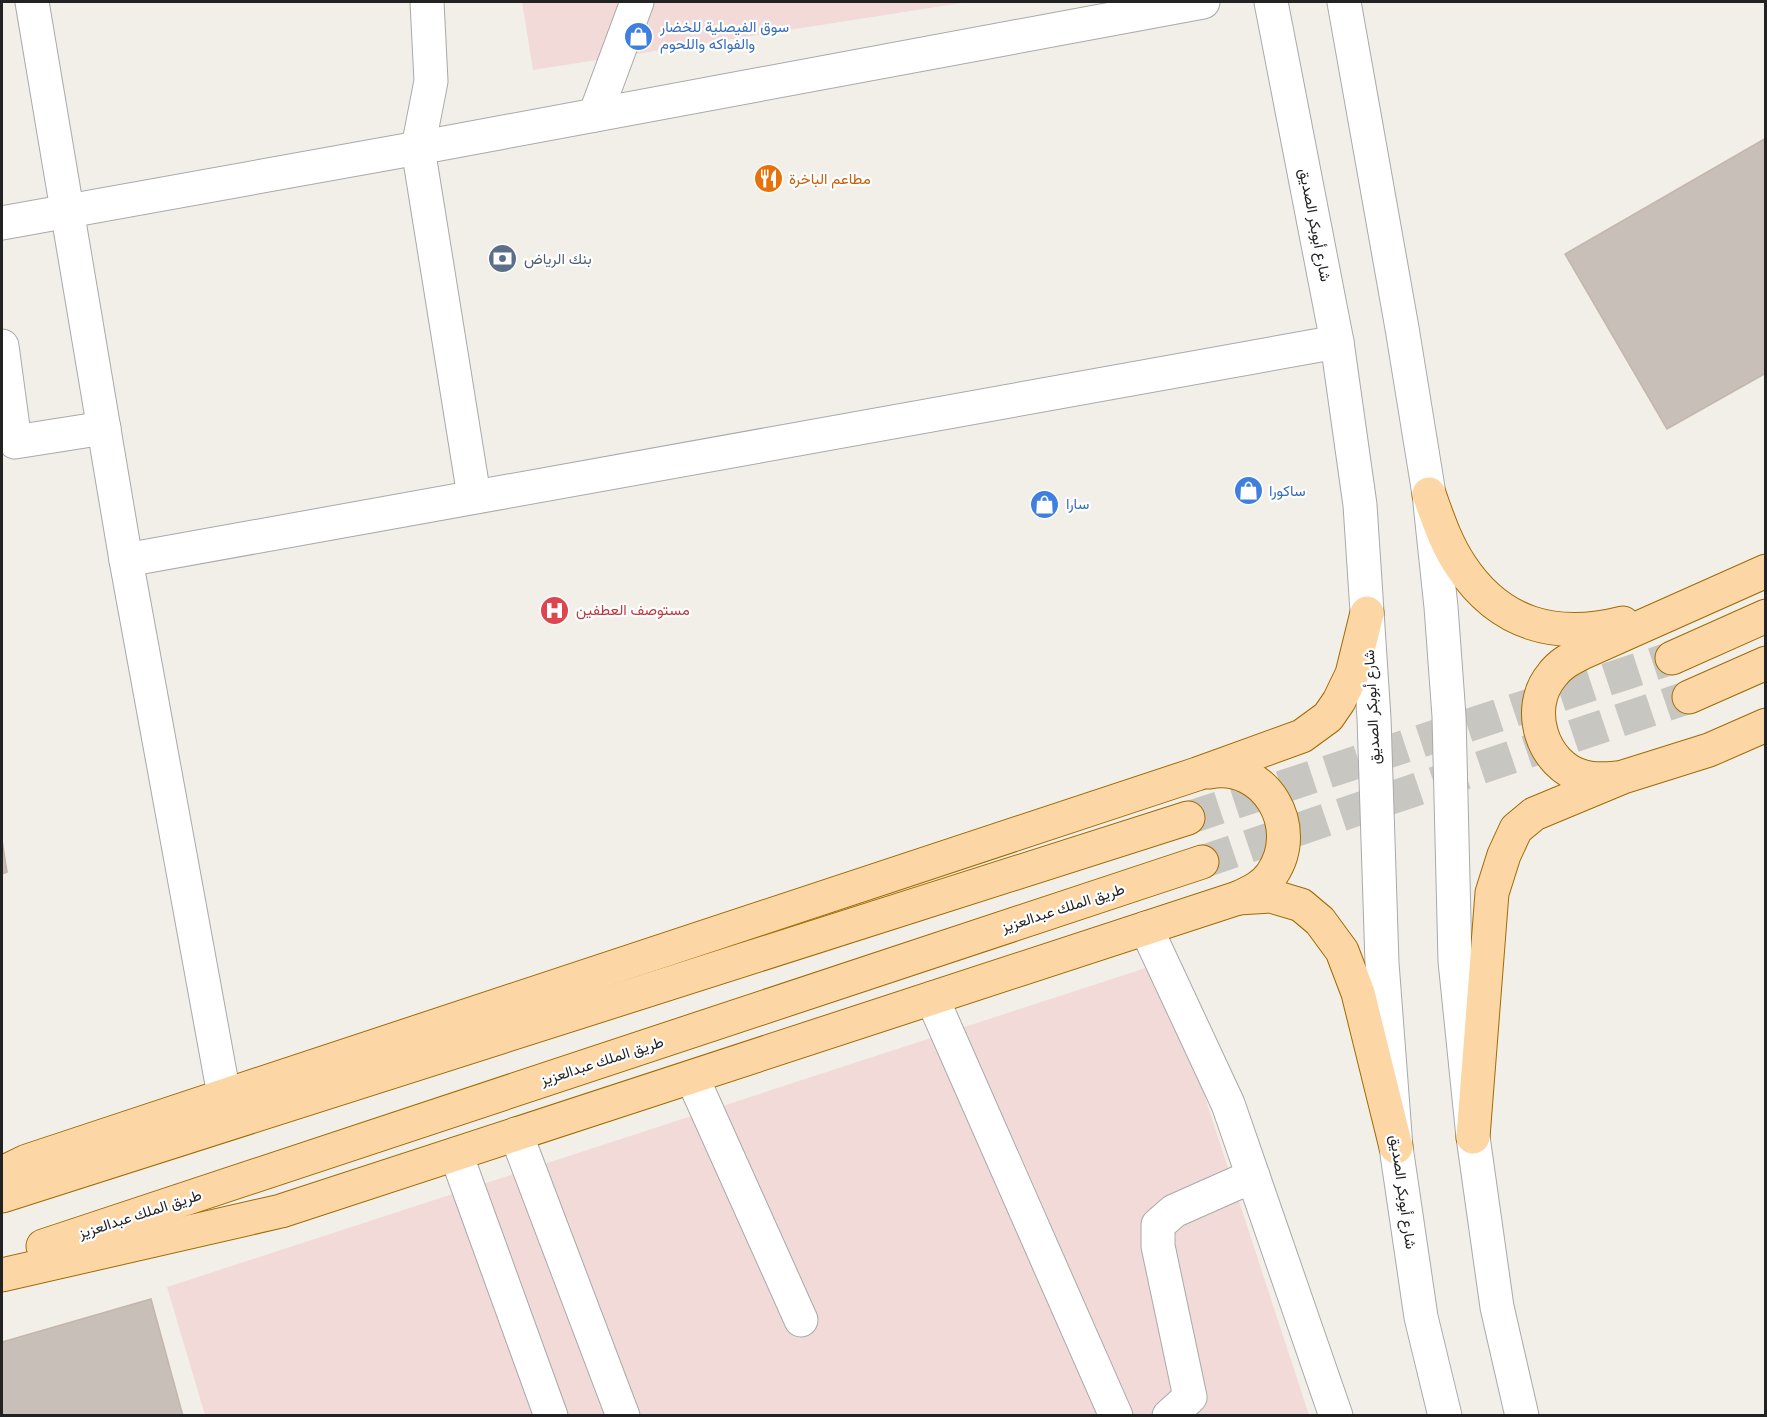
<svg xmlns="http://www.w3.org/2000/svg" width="1767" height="1417" font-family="Roboto,Vazirmatn,sans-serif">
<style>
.commercial{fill:#f2dad9}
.building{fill:#c7bfb8;stroke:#c4b6ab;stroke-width:1.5}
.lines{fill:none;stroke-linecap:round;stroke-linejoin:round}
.major-tunnel{stroke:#c8c6c1;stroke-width:33;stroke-dasharray:33 16;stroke-linecap:butt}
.minor-casing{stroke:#a9a9a9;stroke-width:35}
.major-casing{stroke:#a06b00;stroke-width:35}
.minor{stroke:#fff;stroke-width:33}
.major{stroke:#fcd6a4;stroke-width:33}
.labels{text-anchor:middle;stroke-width:4.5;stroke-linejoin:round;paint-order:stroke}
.shop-label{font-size:15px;fill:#366cbe;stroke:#fff;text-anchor:start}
.food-label{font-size:15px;fill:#c56008;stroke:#fff;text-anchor:start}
.street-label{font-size:15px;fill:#222;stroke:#fff}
.service-label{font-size:15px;fill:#4e5e75;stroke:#fff;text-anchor:start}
.health-label{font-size:15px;fill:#be3a42;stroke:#fff;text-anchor:start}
</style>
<rect width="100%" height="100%" fill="#f2efe9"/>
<g class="commercial">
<polygon points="522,2 968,2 533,70"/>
<polygon points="1161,963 1309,1415 205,1415 167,1287"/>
</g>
<g class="building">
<polygon points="1766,138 1766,373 1667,429 1565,254"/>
<polygon points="2,840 7,872 2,874"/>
<polygon points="151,1299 183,1416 2,1416 2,1342"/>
</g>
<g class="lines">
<g class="major-tunnel">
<polyline points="1188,818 1672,658"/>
<polyline points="1202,862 1689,697"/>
</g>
<defs>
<g id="minor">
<polyline points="32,2 126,560 224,1095"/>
<polyline points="427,2 431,81 418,148 474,496"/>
<polyline points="1271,2 1337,342 1360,505 1374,718 1382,963 1396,1147 1421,1317 1445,1416"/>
<polyline points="1344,2 1402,328 1429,494 1441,607 1449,716 1455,961 1473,1137 1497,1307 1522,1416"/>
<polyline points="595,115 637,2"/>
<polyline points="2,223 418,148 1203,2"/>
<polyline points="2,346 15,442 104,428"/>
<polyline points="126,560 1337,342"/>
<polyline points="1146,928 1228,1104 1336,1416"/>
<polyline points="932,998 1116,1416"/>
<polyline points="692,1077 801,1320"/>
<polyline points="516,1134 623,1416"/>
<polyline points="456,1154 551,1416"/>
<polyline points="1169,1416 1190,1397 1158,1246 1158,1225 1174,1211 1253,1176"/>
</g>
<g id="major">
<path d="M1429 494C1438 519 1446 544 1461 566 1500 625 1556 640 1623 623"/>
<polyline points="1672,658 1766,616"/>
<polyline points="1689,697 1766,663"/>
<path d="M1616 778C1605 779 1595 780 1584 777 1542 766 1524 708 1552 675 1560 664 1570 659 1582 653L1766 571"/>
<polyline points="1238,898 1271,896 1301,905 1320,921 1342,951 1358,993 1396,1147"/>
<polyline points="1473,1137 1492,893 1504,855 1516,829 1534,814 1623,777 1709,750 1766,725"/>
<polyline points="2,1173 27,1161 1197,774 1302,736 1328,717 1339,701 1352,674 1367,613"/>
<polyline points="2,1196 1188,818"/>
<polyline points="43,1246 1202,862"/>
<path d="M2 1275 281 1211 1238 898C1251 892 1264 886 1272 874 1304 827 1265 761 1209 772"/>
</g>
</defs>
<use href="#minor" class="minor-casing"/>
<use href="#major" class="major-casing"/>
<use href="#minor" class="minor"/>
<use href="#major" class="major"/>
</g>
<defs>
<symbol id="shop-disc" viewBox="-11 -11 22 22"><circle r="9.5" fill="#3f7fe0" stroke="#fff"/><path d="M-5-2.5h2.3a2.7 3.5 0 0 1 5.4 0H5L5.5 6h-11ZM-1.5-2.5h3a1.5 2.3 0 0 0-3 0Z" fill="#fff"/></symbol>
<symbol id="restaurant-disc" viewBox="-11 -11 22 22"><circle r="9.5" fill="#e8710a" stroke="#fff"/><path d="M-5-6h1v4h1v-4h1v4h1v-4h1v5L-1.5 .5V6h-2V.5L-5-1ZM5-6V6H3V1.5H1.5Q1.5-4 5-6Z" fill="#fff"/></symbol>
<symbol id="bank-disc" viewBox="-11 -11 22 22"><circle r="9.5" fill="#5c6f8a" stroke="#fff"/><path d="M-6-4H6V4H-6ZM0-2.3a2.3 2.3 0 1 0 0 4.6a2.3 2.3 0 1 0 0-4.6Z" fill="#fff"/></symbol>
<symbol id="hospital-disc" viewBox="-11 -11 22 22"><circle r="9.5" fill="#e0444e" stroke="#fff"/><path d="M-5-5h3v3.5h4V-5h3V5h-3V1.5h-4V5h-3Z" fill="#fff"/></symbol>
</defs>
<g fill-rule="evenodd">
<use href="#shop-disc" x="622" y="20" width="33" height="33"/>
<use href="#restaurant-disc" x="752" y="162" width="33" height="33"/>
<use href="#bank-disc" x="486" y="242" width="33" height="33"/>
<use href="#shop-disc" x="1232" y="474" width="33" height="33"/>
<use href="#shop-disc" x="1028" y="488" width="33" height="33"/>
<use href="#hospital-disc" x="538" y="594" width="33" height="33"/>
</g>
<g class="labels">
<g class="shop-label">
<text x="660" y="32">سوق الفيصلية للخضار<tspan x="660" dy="17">والفواكه واللحوم</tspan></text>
<text x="1269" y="496">ساكورا</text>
<text x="1066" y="509">سارا</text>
</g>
<g class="food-label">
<text x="789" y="184">مطاعم الباخرة</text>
</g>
<g class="street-label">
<text transform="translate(1315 225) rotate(79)" y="5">شارع أبوبكر الصديق</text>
<text transform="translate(1372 707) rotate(-93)" y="5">شارع أبوبكر الصديق</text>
<text transform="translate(1063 908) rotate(-18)" y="5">طريق الملك عبدالعزيز</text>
<text transform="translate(602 1061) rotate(-18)" y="5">طريق الملك عبدالعزيز</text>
<text transform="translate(1403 1192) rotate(82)" y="5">شارع أبوبكر الصديق</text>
<text transform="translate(140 1214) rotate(-18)" y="5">طريق الملك عبدالعزيز</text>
</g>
<g class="service-label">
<text x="524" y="264">بنك الرياض</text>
</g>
<g class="health-label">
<text x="576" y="615">مستوصف العطفين</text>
</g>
</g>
<rect width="1767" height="1417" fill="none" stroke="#222222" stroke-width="6"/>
</svg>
